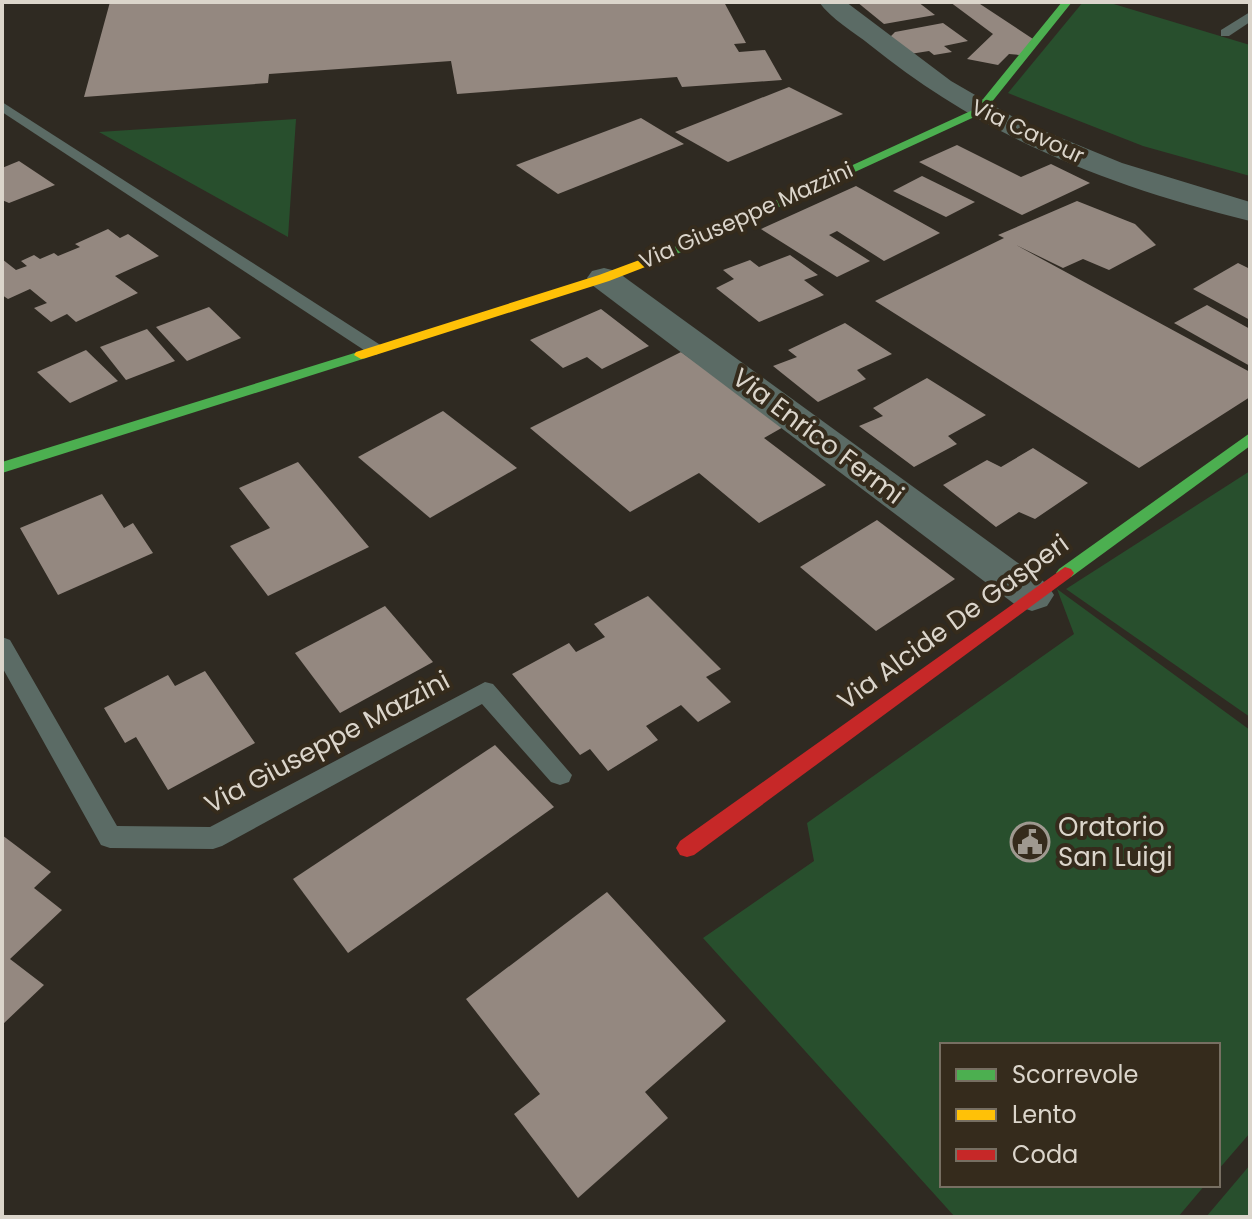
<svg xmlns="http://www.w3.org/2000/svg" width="1252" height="1219" font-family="Poppins,sans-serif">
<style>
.green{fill:#284f2d}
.building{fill:#948880}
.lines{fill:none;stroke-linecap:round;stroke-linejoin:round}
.lane{fill:#5b6b65;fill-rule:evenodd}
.street{fill:#5b6b65;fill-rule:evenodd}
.fast{fill:#4caf50;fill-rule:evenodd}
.slow{fill:#ffc107;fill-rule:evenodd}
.jam{fill:#c62828;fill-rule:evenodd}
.labels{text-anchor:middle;stroke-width:8;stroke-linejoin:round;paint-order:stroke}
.far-street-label{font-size:22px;fill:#dbd5cb;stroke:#352b1c}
.street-label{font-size:26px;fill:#dbd5cb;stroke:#352b1c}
.poi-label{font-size:26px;fill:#dbd5cb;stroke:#352b1c;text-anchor:start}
</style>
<rect width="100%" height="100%" fill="#2f2a22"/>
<g class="green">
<polygon points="1083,2 1107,2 1250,45 1250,176 1143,146 1008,93"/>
<polygon points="296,119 288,237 99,132"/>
<polygon points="1250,471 1250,717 1066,589"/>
<polygon points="1057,589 1250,730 1250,1133 1218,1170 1218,1045 942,1045 942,1185 1205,1185 1178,1217 955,1217 703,938 814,861 807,823 1074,634"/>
<polygon points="1250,1165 1250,1217 1206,1217"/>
</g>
<g class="building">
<polygon points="110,2 724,2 746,43 734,44 739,52 765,50 782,80 682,87 677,77 457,94 451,61 269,74 268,83 84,97"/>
<polygon points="857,2 918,2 935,15 884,24"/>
<polygon points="950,2 977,2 1033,39 1020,55 1009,54 998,65 967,59 993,34"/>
<polygon points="943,23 968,41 944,46 952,52 934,55 929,51 910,54 889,38 895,32"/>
<polygon points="789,87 843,114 728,162 675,132"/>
<polygon points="641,118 684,144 558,194 516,165"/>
<polygon points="957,145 1021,177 1051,164 1090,183 1022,215 919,162"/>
<polygon points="19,161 55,185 9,203 2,200 2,168"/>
<polygon points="922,176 975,202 946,217 893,191"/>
<polygon points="856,186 940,233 884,261 837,231 829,235 870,261 837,277 761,229"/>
<polygon points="1077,201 1135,224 1156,245 1109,270 1083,259 1063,268 1016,245 1250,372 1250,397 1139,468 875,301 1004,238 998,235"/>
<polygon points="108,229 120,238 128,234 159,256 115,276 138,293 76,322 67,314 51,322 34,308 47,303 30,289 8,299 2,295 2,259 16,270 27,266 21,261 34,255 40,259 54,253 58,256 80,247 75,244"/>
<polygon points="790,255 818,275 804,280 824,295 759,322 716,288 734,279 723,270 750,260 759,267"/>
<polygon points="1238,263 1250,269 1250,320 1193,289"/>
<polygon points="1207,305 1250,329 1250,366 1174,323"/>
<polygon points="209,307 241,338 187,361 156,327"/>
<polygon points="601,309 649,346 602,369 587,357 563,368 530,340"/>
<polygon points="845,323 892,354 857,370 866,379 818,402 773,366 797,357 788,350"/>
<polygon points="147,329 175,361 126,380 100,347"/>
<polygon points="86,350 118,381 70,403 37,372"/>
<polygon points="681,352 785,426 764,438 826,485 759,523 699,473 630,512 530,428"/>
<polygon points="927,378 986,415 948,436 957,444 914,467 859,426 883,416 873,408"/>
<polygon points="443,411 517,468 430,518 358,457"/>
<polygon points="1033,448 1088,483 1035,519 1019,512 996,527 943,485 987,460 1001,467"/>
<polygon points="298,462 369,547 268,596 230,546 270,528 239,488"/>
<polygon points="102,494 124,528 133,523 153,553 58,595 20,528"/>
<polygon points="877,520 955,579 876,631 800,567"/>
<polygon points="648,596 721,669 706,677 731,702 698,722 681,705 646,726 658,740 608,771 590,749 580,755 512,674 569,643 576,652 605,637 594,624"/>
<polygon points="385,606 433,662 340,713 295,653"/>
<polygon points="205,671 255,743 168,790 136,737 125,743 104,708 168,675 175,686"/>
<polygon points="495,745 554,807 348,953 293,879"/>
<polygon points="2,835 51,872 34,888 62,910 10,959 44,985 2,1025"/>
<polygon points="607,892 726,1021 645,1092 668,1118 578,1198 514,1114 540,1094 466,999"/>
</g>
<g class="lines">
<g class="lane">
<polygon points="1250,12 1250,22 1229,36 1221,36 1221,30"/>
<polygon points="2,102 382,346 385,350 376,355 370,354 2,112"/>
<polygon points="2,637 10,640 117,826 210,827 485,682 493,684 572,775 569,782 560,785 551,782 482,704 222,846 213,849 110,848 101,845 2,667"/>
</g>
<g class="street">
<path d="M819 2H846L951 81 1022 122 1122 163 1250 202V221C1108 186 985 138 870 45 854 32 831 19 819 2Z"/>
<polygon points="604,268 616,271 1047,584 1054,595 1047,606 1032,611 1017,606 592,285 587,278 592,271"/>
</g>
<g class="fast">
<polygon points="1062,2 1072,2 983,113 666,259 656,259 654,256 975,109"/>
<polygon points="361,351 368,355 366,358 2,473 2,462"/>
<polygon points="1250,433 1250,446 1071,577 1059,577 1056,573 1059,569"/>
</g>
<polygon class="slow" points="661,252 668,256 666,259 609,281 366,358 361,359 354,355 356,352 599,275"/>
<polygon class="jam" points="1065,567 1071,569 1074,573 1071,577 694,855 687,857 680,855 676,848 680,841"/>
</g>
<defs>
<symbol id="civic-ring" viewBox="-11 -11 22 22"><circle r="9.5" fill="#352b1c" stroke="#9f9990" stroke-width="1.5"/><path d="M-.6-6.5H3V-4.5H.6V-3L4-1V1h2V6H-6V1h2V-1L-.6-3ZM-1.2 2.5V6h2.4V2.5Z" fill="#9f9990"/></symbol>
</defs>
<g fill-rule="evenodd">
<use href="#civic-ring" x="1008" y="820" width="44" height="44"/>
</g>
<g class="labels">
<g class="far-street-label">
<text transform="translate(1028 131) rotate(25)" y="8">Via Cavour</text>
<text transform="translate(746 215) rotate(-24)" y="8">Via Giuseppe Mazzini</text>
</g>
<g class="street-label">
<text transform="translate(818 436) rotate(37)" y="9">Via Enrico Fermi</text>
<text transform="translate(953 622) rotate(-36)" y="9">Via Alcide De Gasperi</text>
<text transform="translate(327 742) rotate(-28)" y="9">Via Giuseppe Mazzini</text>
</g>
<g class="poi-label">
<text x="1058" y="836">Oratorio<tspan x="1058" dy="30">San Luigi</tspan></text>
</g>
</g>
<rect width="1252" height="1219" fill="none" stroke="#dbd5cb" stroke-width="8"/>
<rect x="940" y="1043" width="280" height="144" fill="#352b1c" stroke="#776f62" stroke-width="2"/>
<rect x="956" y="1069" width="40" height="12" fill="#4caf50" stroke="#776f62" stroke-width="2"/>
<text x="1012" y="1083" font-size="24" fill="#dbd5cb">Scorrevole</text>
<rect x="956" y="1109" width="40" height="12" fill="#ffc107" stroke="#776f62" stroke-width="2"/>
<text x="1012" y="1123" font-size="24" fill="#dbd5cb">Lento</text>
<rect x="956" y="1149" width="40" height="12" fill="#c62828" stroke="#776f62" stroke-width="2"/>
<text x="1012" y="1163" font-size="24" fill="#dbd5cb">Coda</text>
</svg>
